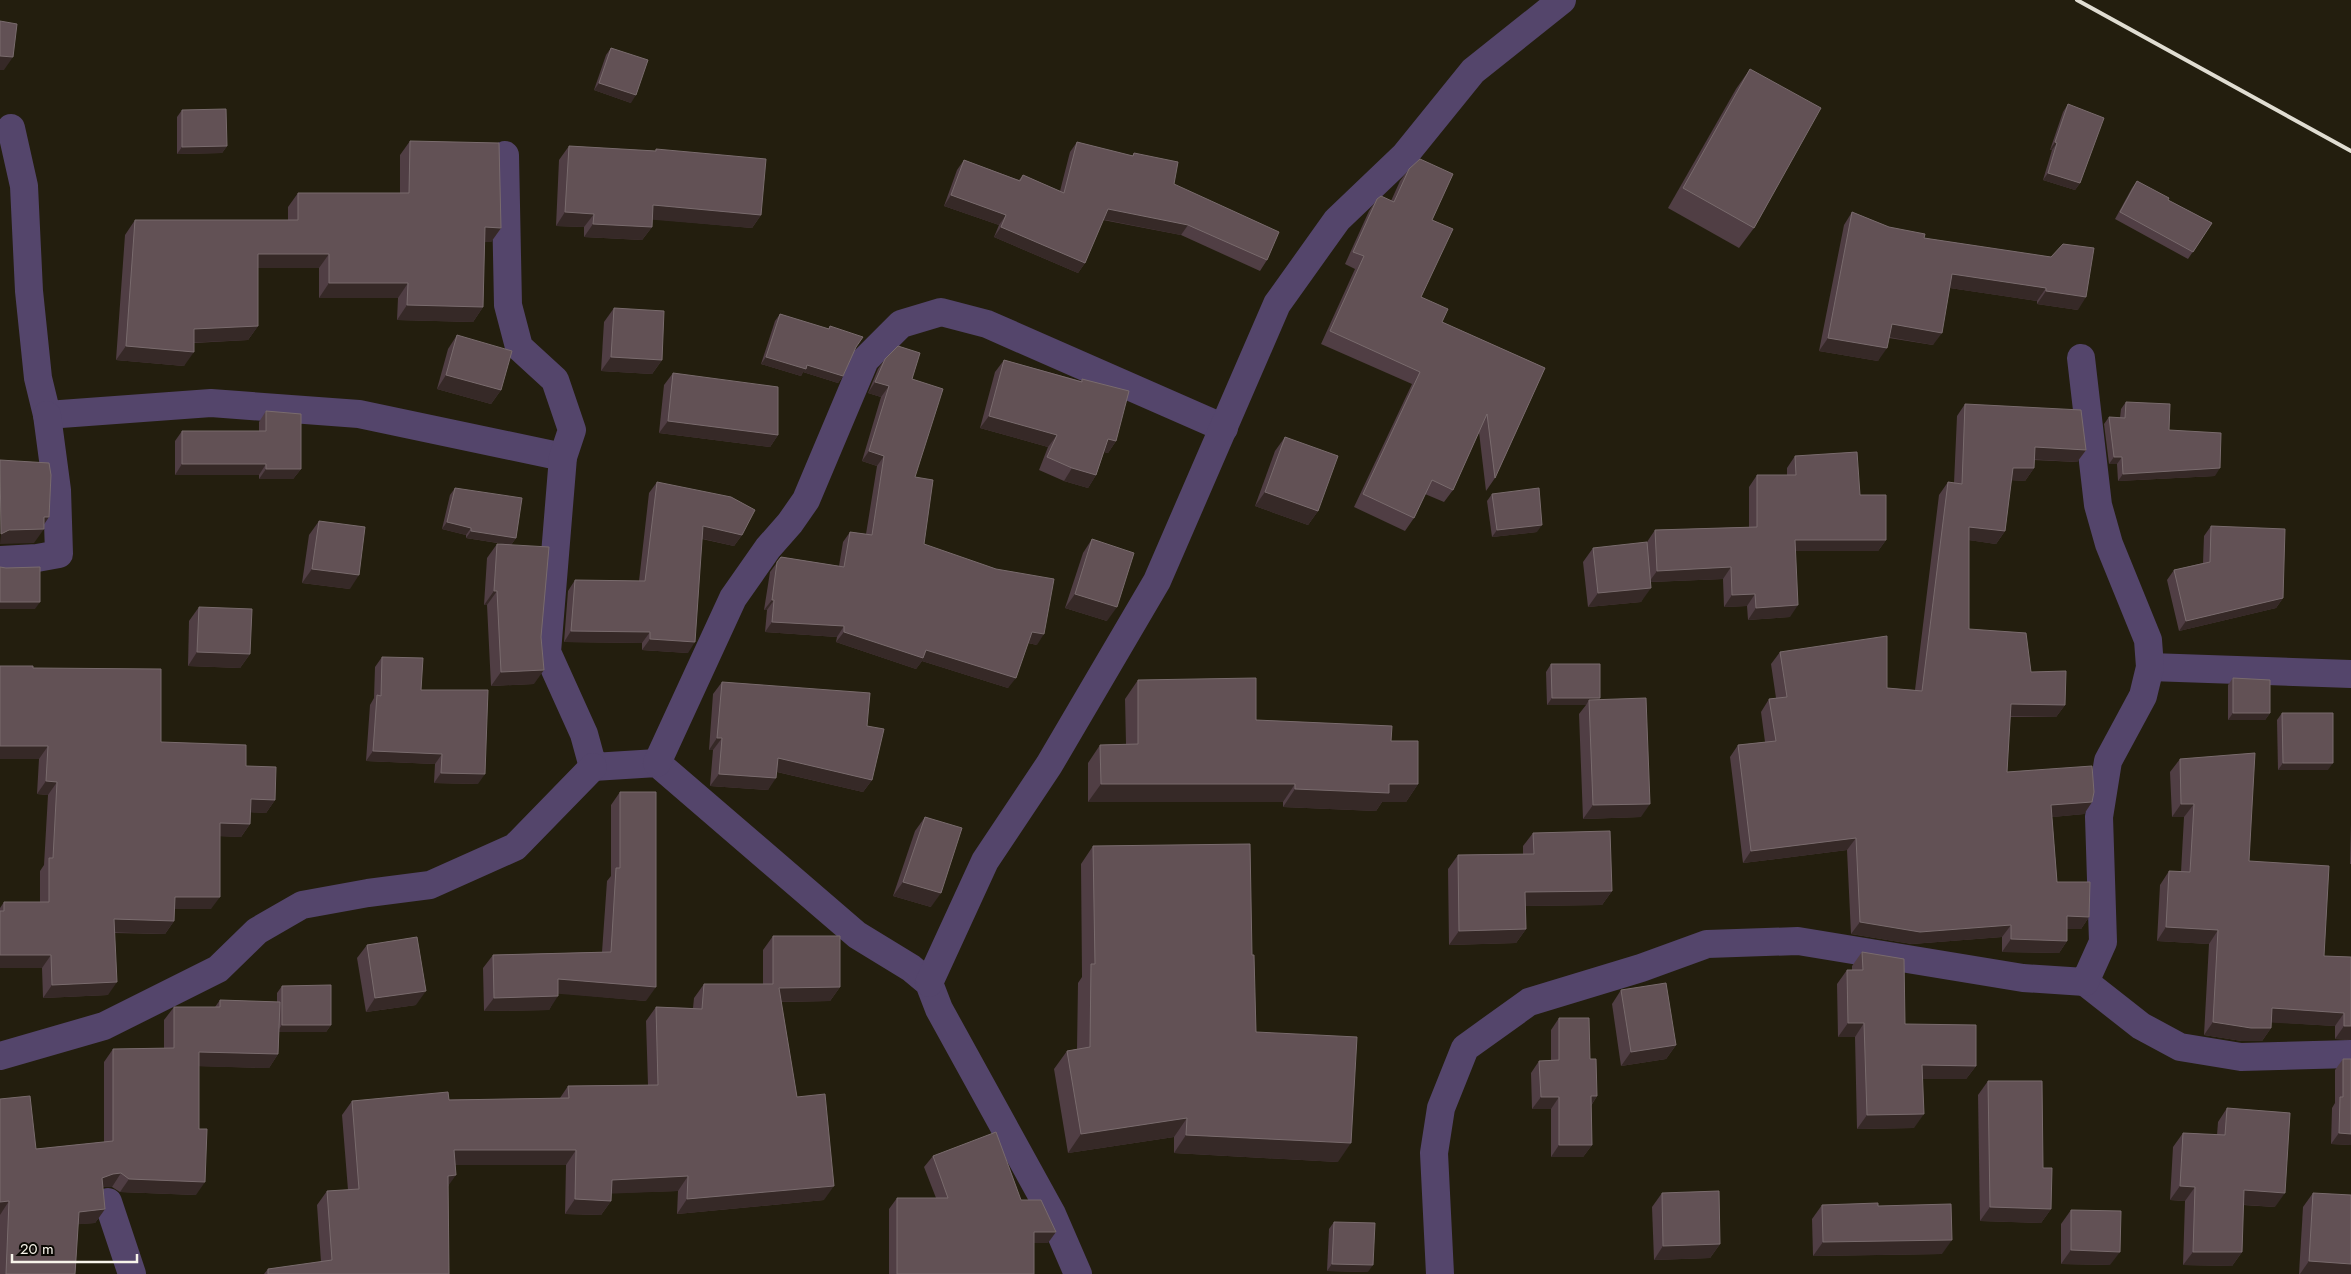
<svg xmlns="http://www.w3.org/2000/svg" width="2351" height="1274" font-family="Jost,sans-serif">
<style>
.lines{fill:none;stroke-linecap:round;stroke-linejoin:round}
.minor{stroke:#54456b;stroke-width:28}
.rail{stroke:#e0ddd2;stroke-width:4}
.wall{fill:#503e44}
.shaded-wall{fill:#362927}
.building{fill:#625155;stroke:#796b6d}
</style>
<rect width="100%" height="100%" fill="#231e0e"/>
<g class="lines">
<g class="minor">
<polyline points="11,128 24,186 29,291 38,378 47,415 211,403 359,414 563,457"/>
<polyline points="505,155 508,305 519,347 555,380 572,430 563,457 547,652 584,734 593,767 657,763 857,935 911,968 929,983 939,1009 1052,1214 1078,1274"/>
<polyline points="0,560 37,558 59,554 57,490 47,415"/>
<polyline points="2150,667 2351,674"/>
<polyline points="657,763 733,598 768,548 790,523 806,500 865,360 901,324 941,312 987,324 1224,428"/>
<polyline points="2085,982 2141,1026 2180,1047 2241,1057 2351,1054"/>
<polyline points="929,983 985,861 1049,765 1157,581 1277,304 1337,220 1405,155 1473,71 1562,0"/>
<polyline points="0,1056 104,1026 218,969 257,931 302,905 368,893 430,885 515,847 593,767"/>
<polyline points="108,1202 132,1274"/>
<polyline points="1440,1274 1434,1153 1441,1108 1465,1048 1529,1002 1641,968 1707,944 1798,941 2023,978 2085,982 2103,942 2099,817 2108,761 2143,696 2150,667 2148,640 2109,544 2098,505 2081,358"/>
</g>
<polyline class="rail" points="2077,0 2351,151"/>
</g>
<g class="wall">
<polygon points="611,48 631,103 594,90 606,55"/>
<polygon points="1750,69 1754,228 1739,248 1668,208 1736,89"/>
<polygon points="2068,104 2080,183 2075,190 2043,180 2052,150 2050,150 2063,112"/>
<polygon points="182,110 227,146 222,153 177,154 177,117"/>
<polygon points="410,141 501,228 491,242 484,242 483,307 473,322 397,320 398,298 319,298 319,268 258,268 258,326 248,340 194,343 184,366 116,360 125,235 135,220 288,220 288,207 298,193 400,193 400,155"/>
<polygon points="1077,142 1132,156 1134,153 1174,184 1267,260 1260,271 1181,235 1103,220 1085,263 1078,273 994,237 999,225 944,206 957,170 964,160 1019,180 1023,175 1060,191 1070,152"/>
<polygon points="569,146 655,151 656,149 761,215 752,228 652,219 652,227 642,240 584,237 584,227 556,226 559,160"/>
<polygon points="1409,169 1432,220 1421,297 1442,322 1545,368 1495,478 1486,491 1479,432 1453,490 1444,502 1425,494 1414,518 1405,531 1354,507 1412,384 1321,344 1355,269 1345,264 1369,211 1377,199 1391,201 1400,181"/>
<polygon points="2137,181 2168,200 2212,223 2188,259 2115,219 2132,188"/>
<polygon points="1852,212 1889,227 1924,238 2051,257 2078,310 2037,304 2037,301 1950,288 1933,345 1889,338 1878,361 1819,351 1844,225"/>
<polygon points="614,308 662,360 652,374 601,371 604,322"/>
<polygon points="780,314 828,329 830,326 855,348 843,376 838,383 803,372 801,376 761,364 775,321"/>
<polygon points="457,335 501,390 491,404 437,389 448,349"/>
<polygon points="885,359 912,379 915,477 924,544 1037,645 1028,643 1008,688 922,661 916,669 836,642 837,637 765,632 767,610 764,610 770,572 781,557 839,566 843,542 850,532 866,534 877,466 862,461 881,397 868,393 878,369"/>
<polygon points="1004,360 1081,381 1082,379 1116,441 1108,453 1104,452 1096,475 1088,488 1064,481 1039,470 1048,447 980,428 995,372"/>
<polygon points="673,373 778,435 770,447 659,433 664,385"/>
<polygon points="2126,402 2169,430 2215,476 2118,481 2117,464 2109,464 2104,424 2109,417 2120,418 2121,409"/>
<polygon points="1965,404 2086,450 2077,462 2034,460 2034,468 2025,481 2011,480 2005,531 1996,544 1969,540 1969,629 2031,672 2065,705 2056,717 2010,717 2007,772 2092,802 2084,814 2052,817 2057,882 2089,917 2081,929 2067,929 2067,941 2059,953 2002,952 2002,937 1912,944 1851,934 1847,850 1743,863 1730,757 1738,745 1765,742 1761,712 1769,699 1776,698 1771,664 1780,652 1887,688 1915,690 1939,495 1948,482 1954,483 1957,416"/>
<polygon points="266,411 301,469 293,479 259,479 259,475 175,475 175,441 182,431 259,431 259,422"/>
<polygon points="1285,437 1318,511 1308,525 1255,506 1275,451"/>
<polygon points="1795,456 1860,495 1886,540 1878,551 1796,551 1790,617 1748,620 1747,606 1724,607 1723,579 1651,582 1641,602 1588,607 1583,562 1593,548 1647,547 1647,542 1655,530 1749,527 1749,487 1757,475 1787,475 1787,468"/>
<polygon points="657,482 742,535 734,546 702,539 688,653 642,650 642,643 564,642 568,591 575,580 639,581 649,493"/>
<polygon points="455,488 516,538 511,545 534,684 491,686 487,605 484,605 487,558 497,544 510,545 466,538 466,535 442,529 450,495"/>
<polygon points="1492,494 1537,532 1492,537 1487,501"/>
<polygon points="319,521 350,589 302,583 309,535"/>
<polygon points="2211,526 2283,598 2276,608 2179,631 2167,580 2174,570 2203,563 2204,536"/>
<polygon points="1092,539 1107,621 1065,608 1083,553"/>
<polygon points="199,607 250,654 240,668 188,666 189,621"/>
<polygon points="382,657 421,690 478,784 434,783 435,764 366,761 370,705 374,698 375,667"/>
<polygon points="1551,664 1599,700 1641,817 1583,819 1579,714 1586,705 1547,705 1546,672"/>
<polygon points="33,668 161,742 246,766 275,800 266,813 250,812 250,824 241,837 220,836 211,909 174,909 174,921 165,934 115,933 108,995 43,998 42,968 0,968 0,908 4,902 40,902 40,871 44,865 48,795 37,794 39,759 0,759"/>
<polygon points="2233,678 2270,713 2265,720 2228,720 2228,685"/>
<polygon points="1138,680 1256,720 1391,741 1418,784 1406,802 1382,802 1376,811 1283,807 1283,802 1088,802 1088,763 1100,745 1126,744 1125,699"/>
<polygon points="722,682 867,726 872,780 863,792 777,772 768,790 710,786 713,750 709,750 713,694"/>
<polygon points="2282,713 2328,770 2278,770 2277,720"/>
<polygon points="2180,759 2249,861 2324,956 2351,957 2351,1040 2335,1039 2335,1026 2271,1022 2271,1028 2262,1041 2242,1041 2204,1035 2209,944 2157,941 2160,885 2169,871 2181,872 2184,817 2172,817 2170,772"/>
<polygon points="620,792 646,1001 558,993 549,1010 484,1011 483,968 493,955 602,952 607,881 611,876 611,805"/>
<polygon points="925,817 931,907 893,896 915,831"/>
<polygon points="2351,824 2351,864 2350,864"/>
<polygon points="1533,833 1612,891 1602,905 1525,906 1526,929 1516,943 1449,945 1448,869 1458,855 1523,854 1523,846"/>
<polygon points="1093,846 1252,955 1256,1032 1338,1162 1174,1153 1174,1137 1068,1153 1054,1069 1067,1051 1077,1049 1078,983 1082,977 1081,864"/>
<polygon points="773,936 840,987 830,1001 781,1002 797,1097 824,1200 677,1214 678,1191 611,1193 611,1201 601,1215 565,1214 566,1165 455,1165 448,1187 449,1274 264,1274 268,1269 321,1262 317,1205 327,1191 348,1190 342,1115 352,1101 560,1098 568,1086 648,1085 646,1021 656,1007 693,1008 694,998 704,984 763,984 763,950"/>
<polygon points="367,945 416,1005 366,1012 357,958"/>
<polygon points="1862,952 1905,1024 1976,1066 1966,1079 1923,1079 1914,1128 1857,1129 1855,1037 1838,1037 1837,984 1847,970 1852,970 1852,966"/>
<polygon points="282,986 331,1025 326,1032 279,1032 278,1054 269,1068 199,1066 196,1195 120,1192 112,1187 103,1187 105,1209 95,1223 78,1224 75,1274 0,1274 0,1099 36,1149 104,1142 104,1062 113,1049 164,1048 164,1020 174,1007 215,1007 220,1000 277,1002 277,993"/>
<polygon points="1621,990 1676,1045 1666,1059 1621,1066 1612,1004"/>
<polygon points="1559,1018 1590,1059 1597,1096 1591,1106 1592,1145 1583,1157 1551,1157 1551,1109 1532,1109 1531,1073 1539,1061 1551,1060 1551,1030"/>
<polygon points="2343,1059 2351,1059 2351,1145 2331,1144 2332,1108 2335,1103 2335,1070"/>
<polygon points="1988,1081 2043,1168 2051,1209 2041,1223 1980,1221 1978,1095"/>
<polygon points="2227,1108 2275,1207 2243,1205 2242,1252 2232,1266 2183,1265 2185,1201 2170,1200 2173,1147 2183,1133 2217,1135 2218,1122"/>
<polygon points="933,1156 1021,1200 1048,1243 1034,1243 1034,1274 889,1274 889,1209 897,1198 936,1198 924,1167"/>
<polygon points="1662,1193 1720,1244 1710,1258 1654,1260 1652,1207"/>
<polygon points="2313,1193 2351,1274 2299,1274 2303,1207"/>
<polygon points="1822,1205 1878,1206 1942,1254 1813,1256 1812,1219"/>
<polygon points="2071,1210 2110,1265 2061,1264 2061,1224"/>
<polygon points="1334,1222 1368,1272 1327,1271 1329,1229"/>
</g>
<g class="shaded-wall">
<polygon points="0,56 13,57 4,70 0,70"/>
<polygon points="599,83 636,95 631,103 594,90"/>
<polygon points="2055,142 2057,143 2052,150 2050,150"/>
<polygon points="227,146 222,153 177,154 182,147"/>
<polygon points="2048,173 2080,183 2075,190 2043,180"/>
<polygon points="951,195 1006,215 999,225 944,206"/>
<polygon points="653,205 761,215 752,228 644,219"/>
<polygon points="1108,209 1188,225 1181,235 1101,219"/>
<polygon points="565,212 594,214 584,227 556,226"/>
<polygon points="593,224 652,227 642,240 584,237"/>
<polygon points="485,227 501,228 491,242 475,242"/>
<polygon points="1001,227 1085,263 1078,273 994,237"/>
<polygon points="258,254 329,254 319,268 248,268"/>
<polygon points="1952,274 2046,288 2037,301 1943,287"/>
<polygon points="329,283 408,283 398,298 319,298"/>
<polygon points="2046,291 2086,297 2078,310 2037,304"/>
<polygon points="407,305 483,307 473,322 397,320"/>
<polygon points="1892,324 1942,333 1933,345 1883,336"/>
<polygon points="258,326 248,340 184,343 194,329"/>
<polygon points="1828,338 1887,348 1878,361 1819,351"/>
<polygon points="126,346 194,352 184,366 116,360"/>
<polygon points="611,357 662,360 652,374 601,371"/>
<polygon points="766,357 807,365 843,376 838,383 803,372 801,376 761,364"/>
<polygon points="446,375 501,390 491,404 437,389"/>
<polygon points="875,382 889,386 881,397 868,393"/>
<polygon points="989,416 1057,435 1048,447 980,428"/>
<polygon points="668,421 778,435 770,447 659,433"/>
<polygon points="1108,439 1116,441 1108,453 1099,451"/>
<polygon points="2035,447 2086,450 2077,462 2027,459"/>
<polygon points="869,451 884,456 877,466 862,461"/>
<polygon points="2114,457 2122,457 2117,464 2109,464"/>
<polygon points="182,464 266,464 259,475 175,475"/>
<polygon points="1072,468 1096,475 1088,488 1064,481"/>
<polygon points="2013,468 2034,468 2025,481 2004,480"/>
<polygon points="2220,468 2215,476 2118,481 2123,474"/>
<polygon points="266,469 301,469 293,479 259,479"/>
<polygon points="1265,492 1318,511 1308,525 1255,506"/>
<polygon points="44,517 49,517 41,529 44,529 34,543 0,544 1,534"/>
<polygon points="447,522 471,528 466,535 442,529"/>
<polygon points="1542,525 1537,532 1492,537 1497,530"/>
<polygon points="703,526 742,535 734,546 695,537"/>
<polygon points="1969,527 2005,531 1996,544 1961,539"/>
<polygon points="471,531 516,538 511,545 466,538"/>
<polygon points="1795,540 1886,540 1878,551 1787,551"/>
<polygon points="1731,567 1723,579 1649,582 1657,571"/>
<polygon points="312,569 359,575 350,589 302,583"/>
<polygon points="1651,588 1641,602 1588,607 1598,593"/>
<polygon points="494,591 497,591 487,605 484,605"/>
<polygon points="1075,594 1117,607 1107,621 1065,608"/>
<polygon points="1755,594 1747,606 1724,607 1732,595"/>
<polygon points="2283,598 2276,608 2179,631 2186,621"/>
<polygon points="772,600 774,600 767,610 764,610"/>
<polygon points="0,602 40,602 35,609 0,609"/>
<polygon points="1798,605 1790,617 1748,620 1756,608"/>
<polygon points="772,622 844,626 837,637 765,632"/>
<polygon points="571,631 650,632 642,643 564,642"/>
<polygon points="844,632 926,650 1016,678 1008,688 922,661 916,669 836,642"/>
<polygon points="1032,632 1044,634 1037,645 1024,642"/>
<polygon points="650,639 695,642 688,653 642,650"/>
<polygon points="197,652 250,654 240,668 188,666"/>
<polygon points="544,670 534,684 491,686 501,672"/>
<polygon points="1552,698 1600,698 1595,705 1589,700 1586,705 1547,705"/>
<polygon points="2011,704 2065,705 2056,717 2002,716"/>
<polygon points="2233,713 2270,713 2265,720 2228,720"/>
<polygon points="717,738 722,738 713,750 709,750"/>
<polygon points="0,746 48,746 39,759 0,759"/>
<polygon points="373,751 442,754 435,764 366,761"/>
<polygon points="778,758 872,780 863,792 769,770"/>
<polygon points="2283,763 2333,763 2328,770 2278,770"/>
<polygon points="441,773 485,774 478,784 434,783"/>
<polygon points="719,774 776,778 768,790 710,786"/>
<polygon points="46,781 57,782 48,795 37,794"/>
<polygon points="1101,784 1295,784 1283,802 1088,802"/>
<polygon points="1389,784 1418,784 1406,802 1382,802 1376,811 1283,807 1295,789"/>
<polygon points="251,799 275,800 266,813 242,812"/>
<polygon points="2092,802 2084,814 2043,818 2051,805"/>
<polygon points="1650,804 1641,817 1583,819 1593,805"/>
<polygon points="2181,804 2194,804 2184,817 2172,817"/>
<polygon points="220,823 250,824 241,837 211,836"/>
<polygon points="1856,838 1847,850 1743,863 1751,851"/>
<polygon points="903,882 941,893 931,907 893,896"/>
<polygon points="1612,891 1602,905 1515,906 1525,892"/>
<polygon points="175,897 220,897 211,909 166,909"/>
<polygon points="2067,916 2089,917 2081,929 2059,929"/>
<polygon points="114,919 174,921 165,934 105,932"/>
<polygon points="1860,922 2011,925 2002,937 1912,944 1851,934"/>
<polygon points="2166,927 2218,930 2209,944 2157,941"/>
<polygon points="1526,929 1516,943 1449,945 1459,931"/>
<polygon points="2011,939 2067,941 2059,953 2002,952"/>
<polygon points="0,955 51,955 42,968 0,968"/>
<polygon points="558,979 656,987 646,1001 549,993"/>
<polygon points="117,982 108,995 43,998 52,985"/>
<polygon points="840,987 830,1001 769,1002 779,988"/>
<polygon points="426,991 416,1005 366,1012 375,998"/>
<polygon points="558,996 549,1010 484,1011 494,998"/>
<polygon points="2272,1008 2344,1013 2335,1026 2263,1022"/>
<polygon points="2213,1022 2271,1028 2262,1041 2242,1041 2204,1035"/>
<polygon points="1848,1023 1864,1023 1855,1037 1838,1037"/>
<polygon points="282,1025 331,1025 326,1032 277,1032"/>
<polygon points="2344,1026 2351,1026 2351,1040 2335,1039"/>
<polygon points="1676,1045 1666,1059 1621,1066 1631,1052"/>
<polygon points="199,1052 278,1054 269,1068 189,1066"/>
<polygon points="1922,1065 1976,1066 1966,1079 1913,1079"/>
<polygon points="1591,1096 1597,1096 1589,1108"/>
<polygon points="1541,1097 1559,1097 1551,1109 1532,1109"/>
<polygon points="1924,1114 1914,1128 1857,1129 1867,1115"/>
<polygon points="1187,1118 1174,1137 1068,1153 1081,1134"/>
<polygon points="2339,1133 2351,1134 2351,1145 2331,1144"/>
<polygon points="1186,1135 1351,1143 1338,1162 1174,1153"/>
<polygon points="1559,1145 1592,1145 1583,1157 1551,1157"/>
<polygon points="454,1150 576,1150 566,1165 444,1165"/>
<polygon points="121,1173 112,1187 104,1187 93,1191 102,1178 113,1174"/>
<polygon points="456,1175 446,1189 448,1176"/>
<polygon points="688,1176 678,1191 602,1194 612,1180"/>
<polygon points="129,1179 205,1182 196,1195 120,1192"/>
<polygon points="834,1186 824,1200 677,1214 687,1199"/>
<polygon points="2180,1186 2195,1187 2185,1201 2170,1200"/>
<polygon points="2244,1190 2285,1193 2275,1207 2234,1204"/>
<polygon points="575,1199 611,1201 601,1215 565,1214"/>
<polygon points="9,1201 0,1215 0,1202"/>
<polygon points="1990,1207 2051,1209 2041,1223 1980,1221"/>
<polygon points="105,1209 95,1223 69,1225 79,1212"/>
<polygon points="1034,1232 1056,1232 1048,1243 1026,1243"/>
<polygon points="1952,1240 1942,1254 1813,1256 1823,1242"/>
<polygon points="1720,1244 1710,1258 1654,1260 1663,1246"/>
<polygon points="2071,1250 2120,1252 2110,1265 2061,1264"/>
<polygon points="2193,1252 2242,1252 2232,1266 2183,1265"/>
<polygon points="2309,1261 2351,1264 2351,1274 2300,1274"/>
<polygon points="1332,1264 1373,1265 1368,1272 1327,1271"/>
</g>
<g class="building">
<polygon points="0,21 17,24 13,57 0,56"/>
<polygon points="611,48 648,60 636,95 599,83"/>
<polygon points="1750,69 1821,108 1754,228 1683,188"/>
<polygon points="2068,104 2104,118 2080,183 2048,173 2057,143 2055,142"/>
<polygon points="226,109 227,146 182,147 182,110"/>
<polygon points="410,141 499,143 501,228 485,227 483,307 407,305 408,283 329,283 329,254 258,254 258,326 194,329 194,352 126,346 135,220 298,220 298,193 409,193"/>
<polygon points="1077,142 1133,156 1134,153 1178,162 1174,184 1279,232 1267,260 1188,225 1108,209 1085,263 1001,227 1006,215 951,195 964,160 1020,181 1023,175 1064,193"/>
<polygon points="569,146 656,151 656,149 766,159 761,215 653,205 652,227 593,224 594,214 565,212"/>
<polygon points="1420,159 1453,174 1432,220 1453,229 1421,297 1448,309 1442,322 1545,368 1495,478 1487,414 1453,490 1432,480 1414,518 1363,494 1420,372 1330,331 1364,256 1353,252 1377,199 1381,196 1394,202 1409,169"/>
<polygon points="2137,181 2169,198 2168,200 2212,223 2193,252 2120,212"/>
<polygon points="1852,212 1889,227 1925,234 1924,238 2051,257 2063,244 2094,248 2086,297 2046,291 2046,288 1952,274 1942,333 1892,324 1887,348 1828,338"/>
<polygon points="614,308 664,311 662,360 611,357"/>
<polygon points="780,314 829,329 830,326 863,337 856,347 843,376 807,365 806,369 766,357"/>
<polygon points="457,335 512,351 501,390 446,375"/>
<polygon points="898,346 920,353 912,379 943,389 915,477 933,480 924,544 996,569 1054,579 1044,634 1032,632 1016,678 926,650 923,658 844,632 844,626 772,622 774,600 772,600 777,562 781,557 844,567 850,532 872,535 884,456 869,451 889,386 875,382 885,359"/>
<polygon points="1004,360 1082,382 1082,379 1129,391 1116,441 1108,439 1096,475 1072,468 1047,457 1057,435 989,416"/>
<polygon points="673,373 778,387 778,435 668,421"/>
<polygon points="2126,402 2170,404 2169,430 2221,433 2220,468 2123,474 2122,457 2114,457 2109,417 2125,418"/>
<polygon points="1965,404 2081,410 2086,450 2035,447 2034,468 2013,468 2005,531 1969,527 1969,629 2026,633 2031,672 2066,671 2065,705 2011,704 2007,772 2092,766 2094,792 2092,802 2051,805 2057,882 2090,882 2089,917 2067,916 2067,941 2011,939 2011,925 1920,932 1860,922 1856,838 1751,851 1738,745 1776,741 1769,699 1787,697 1780,652 1887,636 1887,688 1922,691 1948,482 1962,484"/>
<polygon points="266,411 301,414 301,469 266,469 266,464 182,464 182,431 266,431"/>
<polygon points="1285,437 1338,456 1318,511 1265,492"/>
<polygon points="1857,452 1860,495 1886,495 1886,540 1795,540 1798,605 1756,608 1755,594 1732,595 1731,567 1657,571 1655,530 1757,527 1757,475 1796,475 1795,456"/>
<polygon points="0,460 49,463 51,475 49,517 44,517 44,529 9,530 1,534"/>
<polygon points="657,482 731,497 755,510 742,535 703,526 695,642 650,639 650,632 571,631 575,580 645,581"/>
<polygon points="455,488 522,498 516,538 471,531 471,528 447,522"/>
<polygon points="1539,488 1542,525 1497,530 1492,494"/>
<polygon points="319,521 365,527 359,575 312,569"/>
<polygon points="2211,526 2285,529 2283,598 2186,621 2174,570 2210,562"/>
<polygon points="1092,539 1134,553 1117,607 1075,594"/>
<polygon points="1647,542 1651,588 1598,593 1593,548"/>
<polygon points="497,544 549,547 541,637 544,670 501,672 497,591 494,591"/>
<polygon points="0,567 6,568 40,567 40,602 0,602"/>
<polygon points="199,607 252,609 250,654 197,652"/>
<polygon points="382,657 423,658 421,690 488,690 485,774 441,773 442,754 373,751 377,695 381,696"/>
<polygon points="1551,664 1600,664 1600,698 1552,698"/>
<polygon points="0,666 33,666 33,668 161,669 161,742 246,745 246,766 276,767 275,800 251,799 250,824 220,823 220,897 175,897 174,921 114,919 117,982 52,985 51,955 0,955 0,911 4,911 4,902 49,902 49,858 53,858 57,782 46,781 48,746 0,746"/>
<polygon points="1256,678 1256,720 1392,726 1391,741 1418,741 1418,784 1389,784 1389,793 1295,789 1295,784 1101,784 1100,745 1138,744 1138,680"/>
<polygon points="2233,678 2270,680 2270,713 2233,713"/>
<polygon points="722,682 870,693 867,726 884,729 872,780 778,758 776,778 719,774 722,738 717,738"/>
<polygon points="1646,698 1650,804 1593,805 1589,700"/>
<polygon points="2282,713 2333,713 2333,763 2283,763"/>
<polygon points="2255,753 2249,861 2329,866 2324,956 2351,957 2351,1026 2344,1026 2344,1013 2272,1008 2271,1028 2251,1028 2213,1022 2218,930 2166,927 2169,871 2190,872 2194,804 2181,804 2180,759"/>
<polygon points="620,792 656,792 656,987 558,979 558,996 494,998 493,955 611,952 616,868 620,868"/>
<polygon points="925,817 962,828 941,893 903,882"/>
<polygon points="1610,831 1612,891 1525,892 1526,929 1459,931 1458,855 1534,854 1533,833"/>
<polygon points="1250,844 1252,955 1254,955 1256,1032 1357,1037 1351,1143 1186,1135 1187,1118 1081,1134 1067,1051 1090,1047 1091,964 1095,964 1093,846"/>
<polygon points="773,936 840,936 840,987 779,988 797,1097 825,1094 834,1186 687,1199 688,1176 612,1180 611,1201 575,1199 576,1150 454,1150 456,1175 448,1176 449,1274 268,1274 268,1269 332,1260 327,1191 359,1189 352,1101 448,1092 449,1100 569,1098 568,1086 658,1085 656,1007 702,1009 704,984 773,984"/>
<polygon points="417,937 426,991 375,998 367,945"/>
<polygon points="1862,952 1904,959 1905,1024 1976,1025 1976,1066 1922,1065 1924,1114 1867,1115 1864,1023 1848,1023 1847,970 1863,970"/>
<polygon points="1666,983 1676,1045 1631,1052 1621,990"/>
<polygon points="331,985 331,1025 282,1025 282,986"/>
<polygon points="220,1000 280,1002 278,1054 199,1052 199,1129 207,1129 205,1182 129,1179 121,1173 113,1174 102,1178 105,1209 79,1212 75,1274 6,1274 9,1201 0,1202 0,1099 30,1096 36,1149 113,1141 113,1049 174,1048 174,1007 220,1007"/>
<polygon points="1559,1018 1589,1018 1590,1059 1596,1059 1597,1096 1591,1096 1592,1145 1559,1145 1559,1097 1541,1097 1539,1061 1559,1060"/>
<polygon points="2343,1059 2351,1059 2351,1134 2339,1133 2340,1097 2343,1097"/>
<polygon points="1988,1081 2042,1081 2043,1168 2052,1168 2051,1209 1990,1207"/>
<polygon points="2227,1108 2290,1113 2285,1193 2244,1190 2242,1252 2193,1252 2195,1187 2180,1186 2183,1133 2225,1135"/>
<polygon points="996,1132 1021,1200 1041,1200 1056,1232 1034,1232 1034,1274 897,1274 897,1198 948,1198 933,1156"/>
<polygon points="1719,1191 1720,1244 1663,1246 1662,1193"/>
<polygon points="2313,1193 2351,1195 2351,1264 2309,1261"/>
<polygon points="1878,1203 1878,1206 1951,1204 1952,1240 1823,1242 1822,1205"/>
<polygon points="2071,1210 2121,1211 2120,1252 2071,1250"/>
<polygon points="1334,1222 1375,1223 1373,1265 1332,1264"/>
</g>
<path d="M12 1254v8h125v-8" fill="none" stroke="#f7f4ea" stroke-width="2.5"/>
<text x="20" y="1254" font-size="15" fill="#f7f4ea" stroke="#0a0803" stroke-width="4" paint-order="stroke">20 m</text>
</svg>
